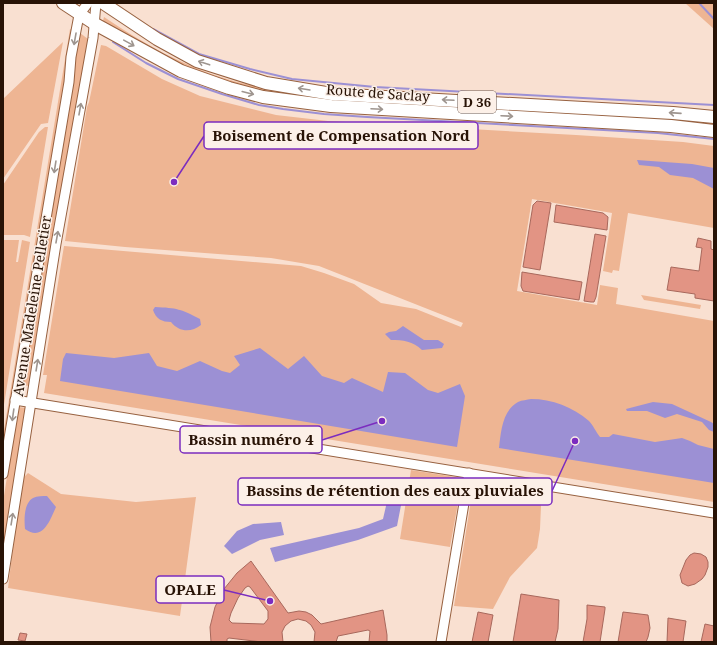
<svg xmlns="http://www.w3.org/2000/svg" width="717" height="645" font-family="'Noto Serif',serif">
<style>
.green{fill:#eeb593}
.water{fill:#9c90d4}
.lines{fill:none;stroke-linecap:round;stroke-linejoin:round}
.stream{stroke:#9c90d4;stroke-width:2}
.building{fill:#e29484;stroke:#a8685c;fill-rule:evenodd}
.minor-casing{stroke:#976140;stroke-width:11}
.major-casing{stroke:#976140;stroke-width:14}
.minor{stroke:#fff;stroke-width:9}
.major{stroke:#fff;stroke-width:12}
.oneway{stroke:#9e958f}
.labels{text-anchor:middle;stroke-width:3;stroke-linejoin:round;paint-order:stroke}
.shield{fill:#fcf0e8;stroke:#68554a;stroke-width:1}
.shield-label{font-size:13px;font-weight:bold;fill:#281306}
.street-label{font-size:14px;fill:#281306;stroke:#fcf0e8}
.leader{fill:none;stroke:#7b2cbf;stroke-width:1.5}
.callout-dot{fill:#7b2cbf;stroke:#fcf0e8;stroke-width:1.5}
.callout{fill:#fcf0e8;stroke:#7b2cbf;stroke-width:1.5}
.callout-label{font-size:15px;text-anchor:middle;font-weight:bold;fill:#281306}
</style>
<rect width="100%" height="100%" fill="#f9e0d1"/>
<g class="green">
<polygon points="685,3 714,3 714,29"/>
<path d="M104 17C142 43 183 66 227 79 239 83 251 85 263 88L714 120V126L309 99 247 89 185 68 140 45 103 21Z"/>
<polygon points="70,29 73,30 3,459 3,436"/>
<polygon points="80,33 88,39 30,386 22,385"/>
<polygon points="63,42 48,123 41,124 3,179 3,99"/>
<polygon points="101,45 106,46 162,79 200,96 276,115 328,121 576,135 683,142 714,146 714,228 628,213 619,271 613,270 612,273 603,271 612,213 532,199 517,291 597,305 600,285 618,288 616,304 714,321 714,502 44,393 47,375 43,375 64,246 301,266 324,273 354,284 381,303 416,309 461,327 463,323 319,266 271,258 125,247 65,241 87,107 89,102"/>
<polygon points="45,127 48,127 30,237 24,235 3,235 3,185 39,132"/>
<polygon points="3,240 19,240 16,262 18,262 22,240 30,242 3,411"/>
<polygon points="641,295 701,305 700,309 644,300"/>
<polygon points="18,407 27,408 3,554 3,502"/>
<polygon points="411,470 455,477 462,481 450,547 400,539"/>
<polygon points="28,473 61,494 136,502 196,497 180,616 8,588 14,539 23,478"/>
<polygon points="481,481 533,490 541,506 540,529 537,548 510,577 493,609 454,606 473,488"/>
</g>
<g class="water">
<polygon points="637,160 692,164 714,168 714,189 693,178 670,175 659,167 639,165"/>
<path d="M155 307C177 308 181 309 200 319L201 325C191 333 179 332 171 322 162 322 156 319 153 310Z"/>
<path d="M403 326 424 340H438L444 344 442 348 422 350C413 341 403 340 391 340L385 334 389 332 396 331Z"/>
<polygon points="260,348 288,369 304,356 322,376 344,383 352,378 383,392 388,372 405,373 428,390 438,393 460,384 465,396 457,447 60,381 63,359 66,353 114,358 149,353 157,366 177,371 200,361 222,371 230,373 240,365 234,356"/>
<path d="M531 399C552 399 573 407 589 421 593 425 596 432 600 437H609L613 434 655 442 682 438 690 441 698 445 714 449V483L499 448C501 432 502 411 518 402 522 400 527 400 531 399Z"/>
<polygon points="653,402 672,404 711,422 714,424 714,432 709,430 702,422 677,414 665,418 647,411 627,411 626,409"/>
<polygon points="389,493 403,495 397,526 358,540 275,562 270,548 359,528 383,519"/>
<path d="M47 496 56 507C50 520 43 542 25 529 24 519 24 503 33 498 37 496 43 496 47 496Z"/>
<polygon points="281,522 284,535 260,540 232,554 224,546 237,531 253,524"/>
</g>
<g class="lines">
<g class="stream">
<polyline points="699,3 714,19"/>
<polyline points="153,29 199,54 250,69 292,79 375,87 714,105"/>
<polyline points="113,42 146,63 178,79 222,94 259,105 283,109 324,114 367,117 658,133 714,139"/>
</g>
</g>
<g class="building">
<polygon points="537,201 551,203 540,270 523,267 533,205"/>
<polygon points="556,205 603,213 608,217 607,230 554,222"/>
<polygon points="595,234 606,236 596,297 594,302 591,302 584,301"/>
<polygon points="698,238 711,241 711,249 714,250 714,301 695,298 695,294 667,290 671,267 699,271 702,248 696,247"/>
<polygon points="522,272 582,282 579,300 523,291 521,286"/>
<polygon points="694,553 701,554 706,557 708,562 708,567 705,575 702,579 695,584 688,586 682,583 680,575 686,560 690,555"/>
<path d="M251 561 288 613 299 611 306 612 312 615 321 624 383 610 387 635V642H369L370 631 368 630 338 636 336 642H314L315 632 311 625 306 621 298 619 291 621 285 626 282 632 283 642H262L229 638 227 639V642H211L210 627 215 607 224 589 237 573ZM248 586 250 587 268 611V619L264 624 232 623 229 620 231 613 238 598 245 588Z"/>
<polygon points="521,594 559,600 558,629 555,642 513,642"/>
<polygon points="587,605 605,607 605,609 600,642 583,642 587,619"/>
<polygon points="478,612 493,615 488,642 472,642"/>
<polygon points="623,612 648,615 650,628 648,637 646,642 618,642"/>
<polygon points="668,618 686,621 683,642 667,642"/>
<polygon points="705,624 714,626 714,642 701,642"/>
<polygon points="20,633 27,634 25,641 18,640"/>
</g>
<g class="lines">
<defs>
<g id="minor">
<polyline points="15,400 714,513"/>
<polyline points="3,474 69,82 71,57 79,15 88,3"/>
<polyline points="3,579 56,244 93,38 96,3"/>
<polyline points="441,642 469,473"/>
</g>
<g id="major">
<polyline points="63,3 95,24 181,71 229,88 263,97 331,106 671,126 714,131"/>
<polyline points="103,3 157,39 197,61 266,83 332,94 673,113 714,117"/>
</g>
</defs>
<use href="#minor" class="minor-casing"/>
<use href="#major" class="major-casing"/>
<use href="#minor" class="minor"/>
<use href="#major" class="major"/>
</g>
<defs><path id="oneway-shaft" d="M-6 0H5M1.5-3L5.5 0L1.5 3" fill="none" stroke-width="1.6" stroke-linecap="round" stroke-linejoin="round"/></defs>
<g class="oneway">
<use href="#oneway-shaft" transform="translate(75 39) rotate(100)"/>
<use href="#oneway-shaft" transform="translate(129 43) rotate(29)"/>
<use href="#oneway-shaft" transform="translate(204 63) rotate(-162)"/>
<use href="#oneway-shaft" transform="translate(304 89) rotate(-171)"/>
<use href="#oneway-shaft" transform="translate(248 93) rotate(14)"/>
<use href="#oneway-shaft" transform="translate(448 100) rotate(-177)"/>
<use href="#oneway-shaft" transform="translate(80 109) rotate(-80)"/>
<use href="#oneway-shaft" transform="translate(377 109) rotate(3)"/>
<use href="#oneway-shaft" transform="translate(675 113) rotate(-176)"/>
<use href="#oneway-shaft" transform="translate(507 116) rotate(3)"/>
<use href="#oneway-shaft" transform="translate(55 167) rotate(99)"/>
<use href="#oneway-shaft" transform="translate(57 237) rotate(-80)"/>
<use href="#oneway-shaft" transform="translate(37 365) rotate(-81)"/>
<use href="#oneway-shaft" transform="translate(13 415) rotate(98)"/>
<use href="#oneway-shaft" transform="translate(12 519) rotate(-81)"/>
</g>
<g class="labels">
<rect class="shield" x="458" y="91" width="38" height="22" rx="3"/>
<g class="shield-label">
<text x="477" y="107">D 36</text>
</g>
<g class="street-label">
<text transform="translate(378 93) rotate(4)" y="5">Route de Saclay</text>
<text transform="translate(32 306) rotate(-81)" y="5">Avenue Madeleine Pelletier</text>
</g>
</g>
<path class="leader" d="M174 182L204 136M382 421L322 440M575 441L552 491M270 601L224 590"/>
<g class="callout-dot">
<circle cx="174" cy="182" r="4"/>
<circle cx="382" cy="421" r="4"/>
<circle cx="575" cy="441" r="4"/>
<circle cx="270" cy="601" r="4"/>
</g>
<g class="callout">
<rect x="204" y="122" width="274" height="27" rx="4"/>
<rect x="180" y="426" width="142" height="27" rx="4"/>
<rect x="238" y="478" width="314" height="27" rx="4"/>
<rect x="156" y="576" width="68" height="27" rx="4"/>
</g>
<g class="callout-label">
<text x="341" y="141">Boisement de Compensation Nord</text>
<text x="251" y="445">Bassin numéro 4</text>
<text x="395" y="496">Bassins de rétention des eaux pluviales</text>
<text x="190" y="595">OPALE</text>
</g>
<rect width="717" height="645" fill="none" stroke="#281306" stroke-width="8"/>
</svg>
